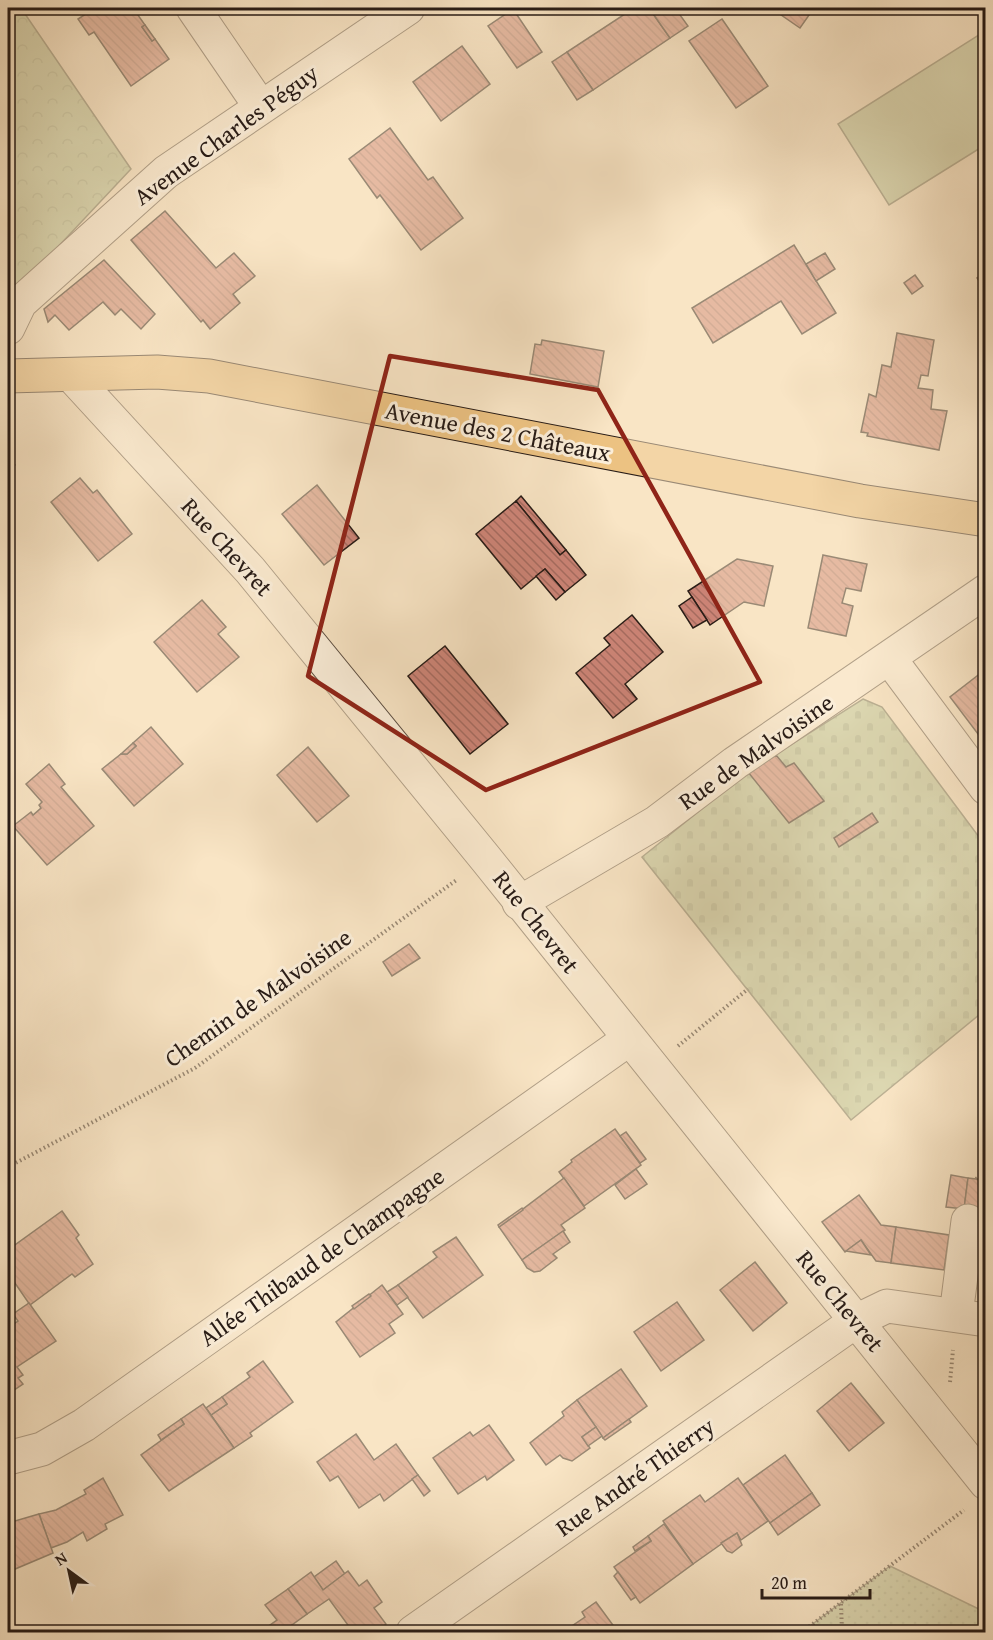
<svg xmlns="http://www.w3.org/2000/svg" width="993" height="1640" font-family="'Gentium Book Plus',serif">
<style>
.forest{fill:url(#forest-crowns);stroke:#707058;stroke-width:1.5}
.cemetery{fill:url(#cemetery-stones);stroke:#707058;stroke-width:1.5}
.park{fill:url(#park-dots);stroke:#707058;stroke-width:1.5}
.pitch{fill:#b8c699;stroke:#707058;stroke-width:1.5}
.building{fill:url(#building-back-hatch);stroke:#271b16;stroke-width:1.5}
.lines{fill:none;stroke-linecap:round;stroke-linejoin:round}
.minor-casing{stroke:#5c4e42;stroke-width:35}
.major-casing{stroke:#271b16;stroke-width:35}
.path{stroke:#271b16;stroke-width:4;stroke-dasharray:1.5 3;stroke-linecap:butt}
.minor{stroke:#fbeed9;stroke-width:33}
.major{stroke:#ecc282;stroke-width:33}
.marked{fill:none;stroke:#8f2418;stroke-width:4.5;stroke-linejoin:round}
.labels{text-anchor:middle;stroke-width:6;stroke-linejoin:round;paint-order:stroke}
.street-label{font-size:24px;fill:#271b16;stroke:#fbeed9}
</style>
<defs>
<pattern id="forest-crowns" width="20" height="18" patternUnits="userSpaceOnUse" patternTransform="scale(1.5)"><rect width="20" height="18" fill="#b8c699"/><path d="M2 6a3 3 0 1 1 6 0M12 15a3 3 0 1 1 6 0" fill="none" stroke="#9eaa83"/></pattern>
<pattern id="cemetery-stones" width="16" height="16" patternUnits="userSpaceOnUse" patternTransform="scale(1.5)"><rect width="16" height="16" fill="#b8c699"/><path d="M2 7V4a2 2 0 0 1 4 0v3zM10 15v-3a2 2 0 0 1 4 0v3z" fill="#9eaa83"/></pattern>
<pattern id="park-dots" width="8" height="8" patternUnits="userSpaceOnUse" patternTransform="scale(1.5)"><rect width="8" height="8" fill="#b8c699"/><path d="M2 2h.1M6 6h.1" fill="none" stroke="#9eaa83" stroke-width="1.8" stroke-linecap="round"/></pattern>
<pattern id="building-back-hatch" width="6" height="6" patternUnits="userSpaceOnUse" patternTransform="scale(1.5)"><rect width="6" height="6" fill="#ce8578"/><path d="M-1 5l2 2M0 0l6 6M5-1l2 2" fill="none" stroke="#a76c61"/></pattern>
</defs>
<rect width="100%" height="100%" fill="#f9e5c5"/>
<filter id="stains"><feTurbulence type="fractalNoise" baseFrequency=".00333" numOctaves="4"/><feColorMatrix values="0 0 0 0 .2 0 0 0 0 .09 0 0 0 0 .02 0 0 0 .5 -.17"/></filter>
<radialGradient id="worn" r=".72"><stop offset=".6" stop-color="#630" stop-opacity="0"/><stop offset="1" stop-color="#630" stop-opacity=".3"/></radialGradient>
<polygon class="forest" points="8,8 21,8 131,169 8,300"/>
<polygon class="cemetery" points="863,699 882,707 985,845 985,1010 851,1120 642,857 748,772"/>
<polygon class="park" points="890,1566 985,1612 985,1632 802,1632"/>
<polygon class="pitch" points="985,31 985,145 889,205 838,124"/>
<g class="building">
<polygon points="95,8 133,8 145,25 142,27 152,41 155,39 169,59 131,86 94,32 89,35 78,19"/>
<polygon points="634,8 649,8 670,38 593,90 567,52"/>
<polygon points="649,8 675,8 688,26 670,38"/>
<polygon points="771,8 814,8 800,28"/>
<polygon points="513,9 542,52 517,68 488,26"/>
<polygon points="722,19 768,86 736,108 689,41"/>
<polygon points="145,25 155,39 152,41 142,27"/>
<polygon points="462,46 490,84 441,121 413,82"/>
<polygon points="567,52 593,90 577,100 552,62"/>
<polygon points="390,128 428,180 433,177 463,218 421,250 380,195 377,198 349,159"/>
<polygon points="165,211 216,268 234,253 255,276 233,294 240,303 210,329 203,320 201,322 131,240"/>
<polygon points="794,245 836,313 802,334 781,301 713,343 692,308"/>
<polygon points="825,253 835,269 816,281 806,264"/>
<polygon points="104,260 155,314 141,329 121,309 115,315 103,302 69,330 55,315 48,322 44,309"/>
<polygon points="986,272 986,291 977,278"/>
<polygon points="915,275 923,286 912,294 904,283"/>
<polygon points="897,333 934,340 928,376 921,375 918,388 933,390 931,409 947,411 939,450 867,436 868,433 861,432 869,394 876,397 882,365 891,367"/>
<polygon points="542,340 604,351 598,387 530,374 535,344 541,345"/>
<polygon points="8,456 15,465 8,472"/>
<polygon points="80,478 93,493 97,490 132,534 98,561 51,502"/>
<polygon points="317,485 359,538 324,565 282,514"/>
<polygon points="521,496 566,550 560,555 516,501"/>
<polygon points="516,501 560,555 566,550 586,575 565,592 545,569 521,589 476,534"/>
<polygon points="823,555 867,564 861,591 846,588 842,603 853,606 846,636 808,628"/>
<polygon points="737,559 773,566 764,606 744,602 710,625 688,591"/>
<polygon points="545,569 565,592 556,600 536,576"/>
<polygon points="692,597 707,620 693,628 679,606"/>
<polygon points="202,600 226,627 218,634 239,657 197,692 154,642"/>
<polygon points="632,615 663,652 625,684 637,699 613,718 576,673 610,645 604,638"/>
<polygon points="445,646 508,724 470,754 408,676"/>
<polygon points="986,669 986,734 981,738 950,697"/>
<polygon points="151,727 183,764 134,806 102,769 121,754 127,754 136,746 133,743"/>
<polygon points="133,743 136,746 127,754 121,754"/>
<polygon points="308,747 349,796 317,822 277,775"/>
<polygon points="776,755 786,767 794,763 824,801 789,823 748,772"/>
<polygon points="49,764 65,784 61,787 94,826 47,865 13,826 31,812 33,815 41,808 39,805 42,802 26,784"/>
<polygon points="872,813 878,822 839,847 834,838"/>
<polygon points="409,944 420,958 392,976 383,962"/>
<polygon points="615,1129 641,1165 584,1206 559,1172 572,1162 571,1160"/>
<polygon points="626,1132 646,1159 640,1163 620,1136"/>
<polygon points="636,1169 647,1184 625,1199 615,1185"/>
<polygon points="951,1175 968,1178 964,1209 946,1207"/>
<polygon points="564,1178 585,1208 561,1225 565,1230 522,1260 499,1227"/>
<polygon points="968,1178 984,1180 980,1211 964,1209"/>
<polygon points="984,1180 986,1180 986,1211 980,1211"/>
<polygon points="859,1195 881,1225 896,1227 891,1263 876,1261 861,1240 845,1252 822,1222"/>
<polygon points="522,1208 523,1210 499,1227 498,1225"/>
<polygon points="62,1211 79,1235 76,1238 93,1264 75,1277 72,1274 30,1305 8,1273 8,1250"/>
<polygon points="896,1227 949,1235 944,1270 891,1263"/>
<polygon points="563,1231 570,1242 553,1254 557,1258 540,1271 534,1272 527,1268 522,1260"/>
<polygon points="456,1237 483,1275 423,1318 398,1285 437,1257 433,1252"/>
<polygon points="861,1240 871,1255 846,1251"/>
<polygon points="986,1247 986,1276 982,1276"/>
<polygon points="755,1262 787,1303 753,1331 720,1290"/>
<polygon points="382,1285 403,1314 389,1324 395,1333 360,1357 336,1322"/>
<polygon points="398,1285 408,1297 397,1305 387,1292"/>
<polygon points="369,1294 371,1296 354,1309 352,1306"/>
<polygon points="677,1302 704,1340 661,1371 634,1332"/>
<polygon points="29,1303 56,1341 17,1367 23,1375 18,1378 23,1384 8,1394 8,1328 18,1321 13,1314"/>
<polygon points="263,1361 293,1402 250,1433 252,1436 234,1448 211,1415 227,1404 222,1397 250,1377 247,1373"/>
<polygon points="621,1369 647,1406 603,1438 577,1400"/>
<polygon points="851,1383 884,1423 849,1451 817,1411"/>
<polygon points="222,1397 227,1404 211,1415 206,1408"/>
<polygon points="577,1400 596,1427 582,1437 590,1448 572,1461 563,1458 560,1455 546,1465 530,1443 564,1416 562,1412"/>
<polygon points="203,1404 234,1448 169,1491 141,1455 184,1424 181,1419"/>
<polygon points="181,1419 184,1424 161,1440 158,1435"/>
<polygon points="629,1419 631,1422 605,1440 603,1438"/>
<polygon points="489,1425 514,1460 487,1480 485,1476 458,1494 433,1458 470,1432 473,1436"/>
<polygon points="596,1427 602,1436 588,1446 582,1437"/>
<polygon points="356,1434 374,1460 396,1444 418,1475 384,1501 380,1494 359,1508 338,1476 330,1481 317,1462"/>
<polygon points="785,1455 812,1493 770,1523 743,1485"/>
<polygon points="418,1475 430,1491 424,1496 412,1479"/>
<polygon points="103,1478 123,1515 105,1524 107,1529 87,1541 83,1532 67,1542 51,1548 39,1514 56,1510 86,1494 84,1490"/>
<polygon points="738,1478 768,1521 741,1540 737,1533 693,1564 663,1521 700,1495 705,1502"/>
<polygon points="812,1493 820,1505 778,1535 770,1523"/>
<polygon points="39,1514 53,1553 8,1572 8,1523"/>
<polygon points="664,1524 693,1564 640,1603 614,1567 651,1541 648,1536"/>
<polygon points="737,1533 742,1545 732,1553 727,1551 721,1543"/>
<polygon points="648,1536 651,1541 635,1551 633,1547"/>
<polygon points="336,1561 345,1574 323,1590 314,1577"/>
<polygon points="348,1571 359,1586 367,1580 382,1602 374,1608 386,1624 375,1632 353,1632 329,1599 307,1614 288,1589 311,1572 323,1590"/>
<polygon points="618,1572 636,1597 631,1600 614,1576"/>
<polygon points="288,1589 307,1614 285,1630 288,1632 260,1632 277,1620 265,1605"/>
<polygon points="596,1602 618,1632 563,1632 585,1617 582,1612"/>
</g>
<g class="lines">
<defs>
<g id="minor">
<polyline points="193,8 260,106"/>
<polyline points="8,328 20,303 166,172 408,8"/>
<polyline points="71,375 250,570 486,859 986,1483"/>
<polyline points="890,659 986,788"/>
<polyline points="519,903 657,822 735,763 986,591"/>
<polyline points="956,1315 968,1221"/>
<polyline points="8,1458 42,1449 84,1425 629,1039"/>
<polyline points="413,1632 856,1321 887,1306 986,1320"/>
</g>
<polyline id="major" points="8,376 157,372 209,376 860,501 986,520"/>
</defs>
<use href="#minor" class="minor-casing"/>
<use href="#major" class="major-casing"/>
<g class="path">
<polyline points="678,1046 748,989"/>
<polyline points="8,1167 195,1068 458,879"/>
<polyline points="976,1179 986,1172"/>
<polyline points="950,1382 953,1350"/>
<polyline points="841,1604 842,1632"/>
<polyline points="802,1632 964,1510"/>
</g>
<use href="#minor" class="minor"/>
<use href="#major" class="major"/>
</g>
<path d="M0 0H993V1640H0ZM390 356 598 390 760 682 486 790 308 676Z" fill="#f9e5c5" fill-opacity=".55" fill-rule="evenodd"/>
<path class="marked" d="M390 356 598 390 760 682 486 790 308 676Z"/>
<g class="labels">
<g class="street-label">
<text transform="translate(226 135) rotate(-36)" y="8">Avenue Charles Péguy</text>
<text transform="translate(498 432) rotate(11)" y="8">Avenue des 2 Châteaux</text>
<text transform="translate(227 547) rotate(48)" y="8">Rue Chevret</text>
<text transform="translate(756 752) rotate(-35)" y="8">Rue de Malvoisine</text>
<text transform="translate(536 922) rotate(52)" y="8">Rue Chevret</text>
<text transform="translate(258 998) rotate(-35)" y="8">Chemin de Malvoisine</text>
<text transform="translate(322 1257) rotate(-35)" y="8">Allée Thibaud de Champagne</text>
<text transform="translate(840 1301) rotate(51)" y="8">Rue Chevret</text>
<text transform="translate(635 1477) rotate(-35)" y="8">Rue André Thierry</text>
</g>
</g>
<rect width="993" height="1640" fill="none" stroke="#f9e5c5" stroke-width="30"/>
<rect x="9" y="9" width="975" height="1622" fill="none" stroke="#271b16" stroke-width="3"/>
<rect x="15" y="15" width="963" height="1610" fill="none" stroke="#271b16" stroke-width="1.5"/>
<g transform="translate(69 1571) rotate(327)" stroke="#fbeed9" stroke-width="4.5" paint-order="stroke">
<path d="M0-4.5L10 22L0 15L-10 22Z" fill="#271b16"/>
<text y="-9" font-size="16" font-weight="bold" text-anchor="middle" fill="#271b16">N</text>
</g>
<path d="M762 1589v9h108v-9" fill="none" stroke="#271b16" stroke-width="3"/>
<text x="771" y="1589" font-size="18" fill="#271b16" stroke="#fbeed9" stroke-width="4.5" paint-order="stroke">20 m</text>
<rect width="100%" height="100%" filter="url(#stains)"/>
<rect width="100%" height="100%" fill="url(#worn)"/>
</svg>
